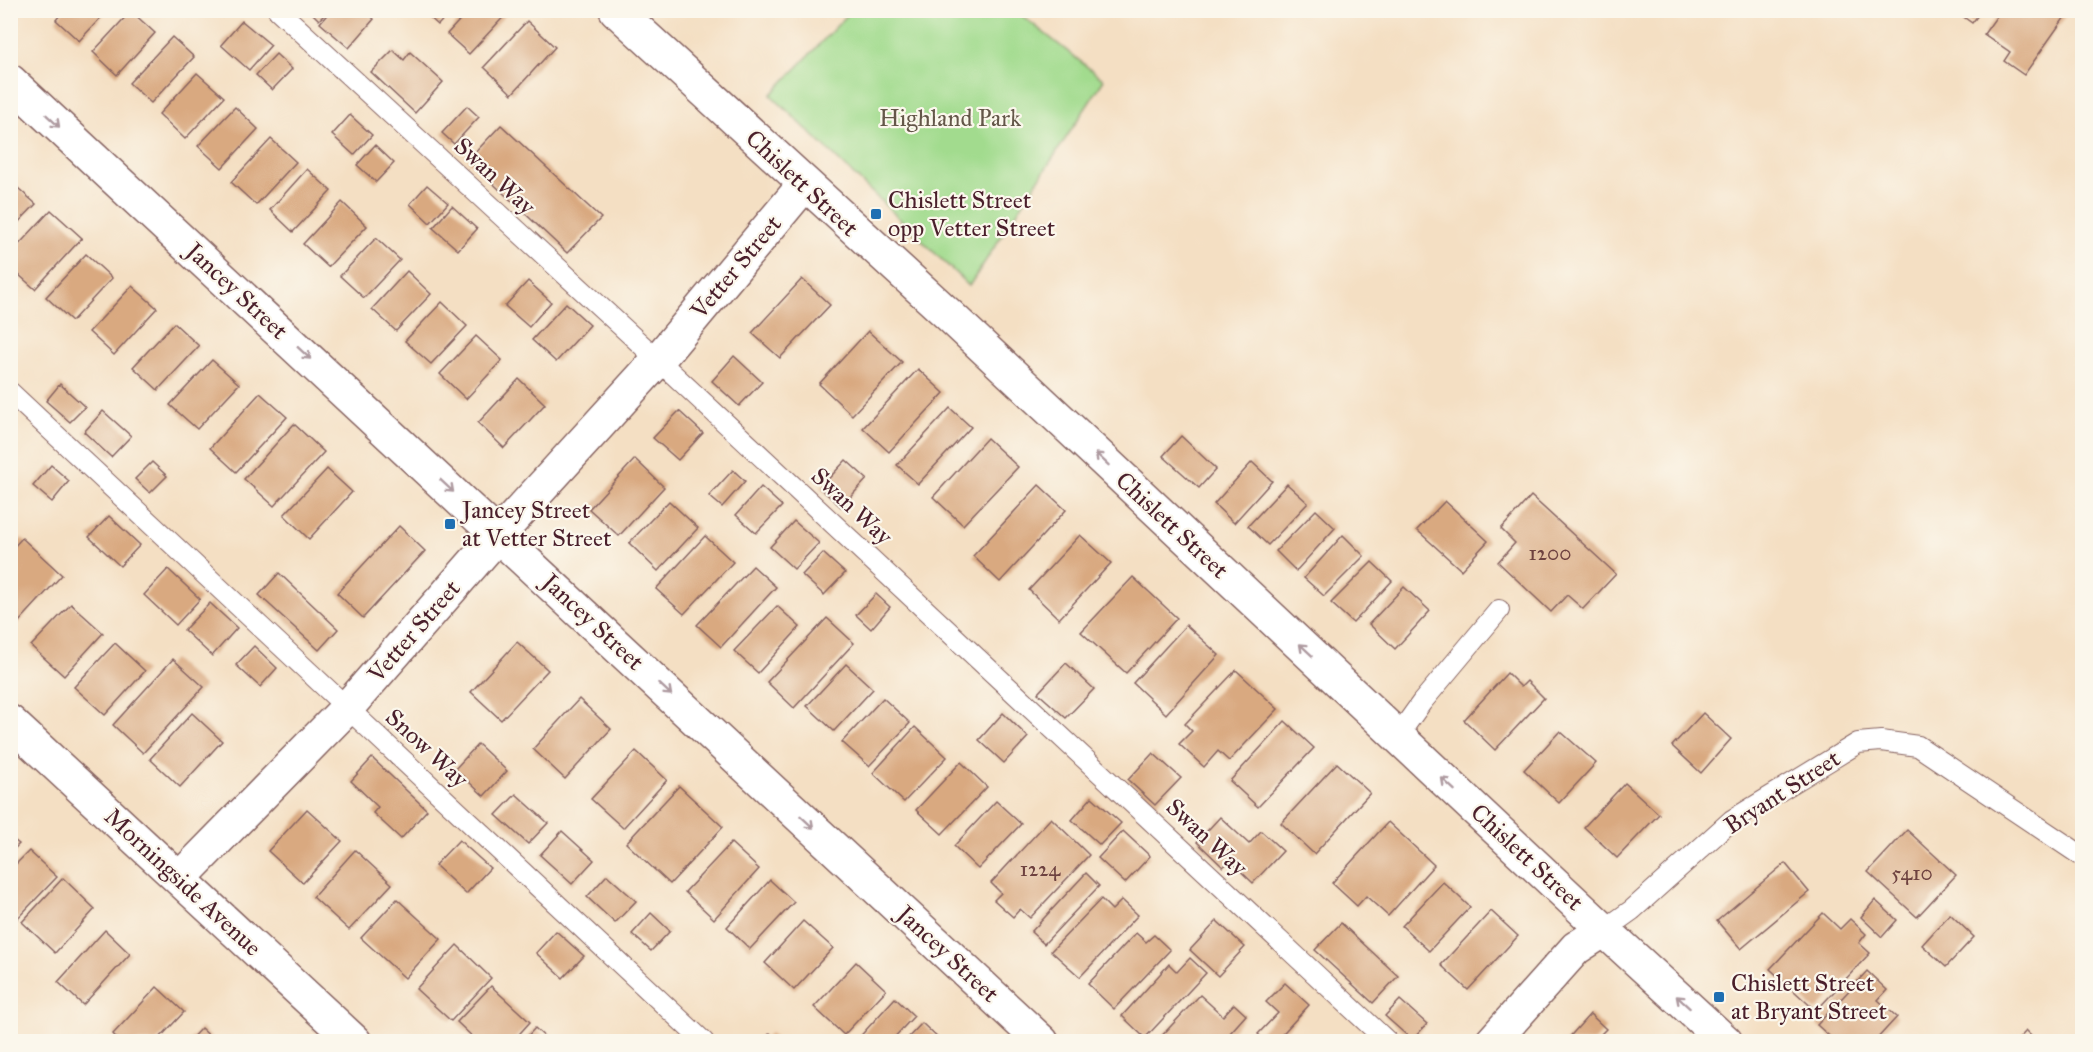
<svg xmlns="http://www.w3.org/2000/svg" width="2093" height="1052" font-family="'IM FELL Great Primer',serif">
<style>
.green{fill:#a2db8e;stroke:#767d5c;stroke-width:1.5}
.building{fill:#d9a980}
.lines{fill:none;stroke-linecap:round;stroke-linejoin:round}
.lane-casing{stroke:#866260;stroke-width:22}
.street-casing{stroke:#866260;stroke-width:36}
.lane{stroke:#fff;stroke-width:20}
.street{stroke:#fff;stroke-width:33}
.oneway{stroke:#ae9aa0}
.poi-dot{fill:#1f6fb2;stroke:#fbf7ec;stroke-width:2}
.labels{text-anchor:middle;stroke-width:4.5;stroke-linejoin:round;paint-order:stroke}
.number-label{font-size:21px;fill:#6e4240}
.park-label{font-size:24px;fill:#645749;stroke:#fbf7ec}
.street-label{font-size:24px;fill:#4a1f2b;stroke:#fbf7ec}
.poi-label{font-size:24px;fill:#4a1f2b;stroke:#fbf7ec;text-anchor:start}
</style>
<rect width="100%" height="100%" fill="#fbf7ec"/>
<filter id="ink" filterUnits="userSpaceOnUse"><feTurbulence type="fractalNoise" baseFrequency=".0167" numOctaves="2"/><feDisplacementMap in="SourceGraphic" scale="12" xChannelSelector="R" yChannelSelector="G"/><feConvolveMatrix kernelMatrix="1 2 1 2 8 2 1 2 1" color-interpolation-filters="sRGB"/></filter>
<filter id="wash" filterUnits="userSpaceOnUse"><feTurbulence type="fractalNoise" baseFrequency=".008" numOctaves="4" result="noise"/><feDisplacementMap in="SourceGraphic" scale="24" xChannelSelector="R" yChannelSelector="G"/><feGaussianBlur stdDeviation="1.35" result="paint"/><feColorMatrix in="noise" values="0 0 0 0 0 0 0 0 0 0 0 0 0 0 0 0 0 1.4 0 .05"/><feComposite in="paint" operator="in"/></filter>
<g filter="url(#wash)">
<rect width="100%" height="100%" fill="#f4dfc3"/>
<polygon class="green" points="852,10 1016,11 1104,80 969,286 771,95"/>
<g id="blocks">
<g class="building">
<polygon points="64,10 108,10 79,41 56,20"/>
<polygon points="309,10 329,10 319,20"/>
<polygon points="331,10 364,10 374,19 349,48 320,23"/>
<polygon points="422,10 452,10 438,25"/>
<polygon points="469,10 510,10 469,54 447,34"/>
<polygon points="1954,10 1982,10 1972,23"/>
<polygon points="2001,10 2056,10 2065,17 2024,75 2004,61 2010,52 1984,34"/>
<polygon points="131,11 155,33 117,75 93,52"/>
<polygon points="242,21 271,45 249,70 221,45"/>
<polygon points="527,21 555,47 512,94 484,67"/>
<polygon points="172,37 194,57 151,103 129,83"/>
<polygon points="393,50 404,60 410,52 443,82 415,113 371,72"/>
<polygon points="276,54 292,69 272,90 256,75"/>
<polygon points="197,73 224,97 185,139 159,114"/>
<polygon points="467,106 479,117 454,144 442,133"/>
<polygon points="235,107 258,129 222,168 198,146"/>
<polygon points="350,115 372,135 354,155 332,135"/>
<polygon points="501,125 601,218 567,253 468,160"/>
<polygon points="271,139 296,162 256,205 231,182"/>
<polygon points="375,145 394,163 376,182 357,165"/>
<polygon points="307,169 331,191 293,232 270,210"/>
<polygon points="10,181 36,204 10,231"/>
<polygon points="427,185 448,203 430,223 410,204"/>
<polygon points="342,202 367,226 328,267 303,244"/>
<polygon points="452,206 477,229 458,250 433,228"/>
<polygon points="51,210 82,238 35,289 10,267 10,254"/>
<polygon points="376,238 400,260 364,298 340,276"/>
<polygon points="86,254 112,278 72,321 46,297"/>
<polygon points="407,271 431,294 396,331 372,309"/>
<polygon points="802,279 830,305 780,358 752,333"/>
<polygon points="528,281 551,302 529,327 505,306"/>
<polygon points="132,286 157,308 114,355 89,332"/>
<polygon points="442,302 467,326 431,364 405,341"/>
<polygon points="566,303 590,325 556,362 532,340"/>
<polygon points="174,323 199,346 158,390 133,367"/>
<polygon points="868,331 902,362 852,415 819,384"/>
<polygon points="476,336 502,360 466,399 440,374"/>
<polygon points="734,356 762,382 739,406 712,381"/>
<polygon points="212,360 239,384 197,429 170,405"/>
<polygon points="918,369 944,393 889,452 863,428"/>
<polygon points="519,379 545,404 504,448 478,423"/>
<polygon points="60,384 85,407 70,422 46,401"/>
<polygon points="260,393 287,417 236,472 210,448"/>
<polygon points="950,408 971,427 918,484 897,465"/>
<polygon points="103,411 131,436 111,457 84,432"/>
<polygon points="679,411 703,433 678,460 653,438"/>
<polygon points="294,424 324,452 274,506 244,479"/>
<polygon points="1181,436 1216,469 1199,488 1163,456"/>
<polygon points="987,438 1018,467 963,525 933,497"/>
<polygon points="635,459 664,487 619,536 589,509"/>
<polygon points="846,460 867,479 841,507 820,488"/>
<polygon points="152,462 167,476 150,493 135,479"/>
<polygon points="1252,462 1272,481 1234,523 1214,504"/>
<polygon points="51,465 69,481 52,502 33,486"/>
<polygon points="327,469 352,492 309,539 284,515"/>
<polygon points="733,470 745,481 722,507 709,496"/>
<polygon points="1287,484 1308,503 1268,545 1248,526"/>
<polygon points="1039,485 1066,510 1000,582 973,556"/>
<polygon points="761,487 782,506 756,533 736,515"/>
<polygon points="1531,496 1616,574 1583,609 1567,595 1551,612 1498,562 1515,543 1501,529"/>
<polygon points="669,501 698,528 658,571 629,543"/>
<polygon points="1445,501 1488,541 1461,570 1417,530"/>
<polygon points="1316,510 1335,528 1296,571 1276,551"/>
<polygon points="109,516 140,545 120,566 89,537"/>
<polygon points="794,521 819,543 794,569 770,547"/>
<polygon points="399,526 425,551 363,618 337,593"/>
<polygon points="1080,535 1111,563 1059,619 1029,590"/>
<polygon points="1343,535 1364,556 1324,596 1304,578"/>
<polygon points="705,536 733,562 684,614 656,589"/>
<polygon points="22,538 62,575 16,625 10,620 10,551"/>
<polygon points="823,553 845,573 824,595 802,575"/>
<polygon points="1372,562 1392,581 1353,623 1331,603"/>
<polygon points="753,566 776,587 721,647 697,625"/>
<polygon points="168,569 200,599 176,625 144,595"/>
<polygon points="279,573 338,629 319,650 259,595"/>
<polygon points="1133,577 1177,618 1126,673 1081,632"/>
<polygon points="1404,587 1430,611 1395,649 1369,624"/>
<polygon points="876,594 890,607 871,629 856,615"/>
<polygon points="210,603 237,628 212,656 184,630"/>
<polygon points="71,604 103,633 64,676 31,646"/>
<polygon points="777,606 800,627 758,673 734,651"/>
<polygon points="827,618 854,643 794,708 767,682"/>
<polygon points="1186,625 1219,655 1166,714 1133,683"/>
<polygon points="517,642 548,670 501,720 471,692"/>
<polygon points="115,643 145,671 105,715 74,687"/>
<polygon points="254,646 277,668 260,687 236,665"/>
<polygon points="173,659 204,687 143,753 113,725"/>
<polygon points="1066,663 1094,689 1066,718 1038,693"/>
<polygon points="846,664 873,689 834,731 807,706"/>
<polygon points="1236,670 1278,709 1229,761 1218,751 1204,767 1179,744 1192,731 1185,724"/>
<polygon points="1507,673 1521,687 1527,681 1544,698 1495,750 1464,720"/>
<polygon points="883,698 910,723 869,766 842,742"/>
<polygon points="579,699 611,729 565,779 533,749"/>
<polygon points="192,713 222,741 180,787 150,759"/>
<polygon points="1003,713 1028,737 1004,763 979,740"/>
<polygon points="1703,713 1731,739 1701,773 1672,746"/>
<polygon points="1285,721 1314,748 1258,807 1230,781"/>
<polygon points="915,727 947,757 904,802 873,773"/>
<polygon points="1560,731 1596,763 1559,803 1524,770"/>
<polygon points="478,744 507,771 484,796 455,769"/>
<polygon points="636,751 667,780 623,828 591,799"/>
<polygon points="1153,753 1181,778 1155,805 1128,780"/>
<polygon points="372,758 427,810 401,839 373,813 378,807 351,781"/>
<polygon points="961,762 987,787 942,834 916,810"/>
<polygon points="1337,763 1370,793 1314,854 1281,823"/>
<polygon points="1625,783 1659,814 1617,858 1584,827"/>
<polygon points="679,786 723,827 670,884 626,843"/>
<polygon points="516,794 548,823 528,844 496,815"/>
<polygon points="1092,797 1121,823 1100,845 1072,820"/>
<polygon points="996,801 1021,824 978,869 954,846"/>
<polygon points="307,809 342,841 303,883 268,851"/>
<polygon points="1220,817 1249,844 1261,831 1283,851 1253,883 1230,861 1223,867 1197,842"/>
<polygon points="1051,818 1089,855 1030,918 1020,909 1013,917 994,900 1001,893 991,883"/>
<polygon points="1388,822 1434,865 1388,916 1366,896 1357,906 1332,883"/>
<polygon points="1907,830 1956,875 1917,917 1868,872"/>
<polygon points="562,831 594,860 572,884 540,855"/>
<polygon points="1123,831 1150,856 1125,883 1098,858"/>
<polygon points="10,837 19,844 10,853"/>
<polygon points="459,840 490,868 466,894 435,865"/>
<polygon points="731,843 759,869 714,919 685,892"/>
<polygon points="355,850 392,884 349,930 313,897"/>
<polygon points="29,851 57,877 12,924 10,922 10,870"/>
<polygon points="1785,863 1809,892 1741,949 1717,921"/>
<polygon points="1086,873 1099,886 1044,944 1031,932"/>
<polygon points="607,875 636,901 615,923 587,897"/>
<polygon points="63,878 95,909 55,953 22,922"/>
<polygon points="770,880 794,902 750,949 727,927"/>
<polygon points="1443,882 1470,907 1429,951 1402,926"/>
<polygon points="397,899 441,939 405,978 361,938"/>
<polygon points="1101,899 1112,910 1122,900 1138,915 1080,977 1051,951"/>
<polygon points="1875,900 1897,920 1882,937 1861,917"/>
<polygon points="1491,911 1518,936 1468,990 1441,965"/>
<polygon points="651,913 670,931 651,951 632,934"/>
<polygon points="1823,913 1840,929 1850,919 1866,934 1859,943 1870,953 1816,1011 1770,969"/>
<polygon points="1950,914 1974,937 1946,967 1922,945"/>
<polygon points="803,921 833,948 794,990 765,963"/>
<polygon points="1217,921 1245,947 1218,976 1190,950"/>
<polygon points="1341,923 1398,976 1373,1003 1315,950"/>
<polygon points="105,930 130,954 83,1005 58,982"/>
<polygon points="556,931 584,956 563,978 536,953"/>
<polygon points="1136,933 1146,942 1154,935 1170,950 1114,1009 1088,984"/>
<polygon points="457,945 491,978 451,1021 416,989"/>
<polygon points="1190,958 1206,973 1145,1038 1122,1016 1169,964 1177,972"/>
<polygon points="856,962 886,990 844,1035 814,1007"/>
<polygon points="1867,971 1887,990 1878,1000 1897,1017 1874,1042 1836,1042 1817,1025"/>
<polygon points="1285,983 1309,1005 1275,1042 1266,1042 1258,1034 1278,1013 1266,1002"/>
<polygon points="491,986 530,1022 512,1042 478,1042 457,1022"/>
<polygon points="157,987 184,1012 156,1042 120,1042 113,1034"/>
<polygon points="1200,995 1223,1016 1234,1004 1246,1015 1222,1042 1156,1042"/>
<polygon points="895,998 914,1016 890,1042 855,1042"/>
<polygon points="1400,1000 1427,1024 1412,1040 1385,1016"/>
<polygon points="1590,1014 1606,1029 1593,1042 1565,1042"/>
<polygon points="922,1023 942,1042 904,1042"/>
<polygon points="201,1028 216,1042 188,1042"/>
<polygon points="535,1028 550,1042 522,1042"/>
<polygon points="2026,1031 2037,1042 2016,1042"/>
<polygon points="770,1033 780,1042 762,1042"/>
</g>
</g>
</g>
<g filter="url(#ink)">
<use href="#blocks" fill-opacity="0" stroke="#866260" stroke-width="1.5"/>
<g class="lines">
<defs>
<g id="lane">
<polyline points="278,10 658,360 1388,1042"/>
<polyline points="10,392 704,1042"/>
<polyline points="1397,737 1422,702 1499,610"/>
<polyline points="1604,930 1632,910 1732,820 1858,743 1881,741 1918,746 2082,856"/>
</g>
<g id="street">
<polyline points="616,10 950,316 1604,930 1726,1042"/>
<polyline points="10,81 1042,1042"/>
<polyline points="10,722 355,1042"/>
<polyline points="180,878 347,708 499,534 658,360 804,185"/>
<polyline points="1492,1042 1576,948 1604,930"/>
</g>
</defs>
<use href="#lane" class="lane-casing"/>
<use href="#street" class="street-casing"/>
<use href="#lane" class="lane"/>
<use href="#street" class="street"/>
</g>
<defs><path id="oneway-shaft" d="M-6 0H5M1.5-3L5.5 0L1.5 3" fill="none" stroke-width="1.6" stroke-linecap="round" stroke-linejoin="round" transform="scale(1.5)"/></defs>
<g class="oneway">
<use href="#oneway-shaft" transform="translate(53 121) rotate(43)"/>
<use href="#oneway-shaft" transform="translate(304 353) rotate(43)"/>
<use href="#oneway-shaft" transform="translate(1102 459) rotate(-137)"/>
<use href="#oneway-shaft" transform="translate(447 486) rotate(43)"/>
<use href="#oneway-shaft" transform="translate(1306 650) rotate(-137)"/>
<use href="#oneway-shaft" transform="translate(665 689) rotate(43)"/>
<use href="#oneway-shaft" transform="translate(1448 784) rotate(-137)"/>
<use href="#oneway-shaft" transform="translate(807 822) rotate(43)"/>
<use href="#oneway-shaft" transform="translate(1683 1002) rotate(-138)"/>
</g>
</g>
<g class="poi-dot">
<rect x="870" y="208" width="12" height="12" rx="3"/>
<rect x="444" y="518" width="12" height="12" rx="3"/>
<rect x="1713" y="991" width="12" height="12" rx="3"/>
</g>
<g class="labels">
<g class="number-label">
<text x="1550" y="560">1200</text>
<text x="1040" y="876">1224</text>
<text x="1912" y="880">5410</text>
</g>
<g class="park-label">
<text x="950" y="126">Highland Park</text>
</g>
<g class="street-label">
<text transform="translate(495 176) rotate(43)" y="8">Swan Way</text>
<text transform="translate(802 183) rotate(43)" y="8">Chislett Street</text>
<text transform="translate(736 267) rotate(-50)" y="8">Vetter Street</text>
<text transform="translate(237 291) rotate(43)" y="8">Jancey Street</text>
<text transform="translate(852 506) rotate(43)" y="8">Swan Way</text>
<text transform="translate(1172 525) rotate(43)" y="8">Chislett Street</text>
<text transform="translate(593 622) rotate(43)" y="8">Jancey Street</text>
<text transform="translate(414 631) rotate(-49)" y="8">Vetter Street</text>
<text transform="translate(427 748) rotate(43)" y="8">Snow Way</text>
<text transform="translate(1782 792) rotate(-33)" y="8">Bryant Street</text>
<text transform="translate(1207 837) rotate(43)" y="8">Swan Way</text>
<text transform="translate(1527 857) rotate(43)" y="8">Chislett Street</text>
<text transform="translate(183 882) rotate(43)" y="8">Morningside Avenue</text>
<text transform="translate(948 954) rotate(43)" y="8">Jancey Street</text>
</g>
<g class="poi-label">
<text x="888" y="208">Chislett Street<tspan x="888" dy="28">opp Vetter Street</tspan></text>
<text x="462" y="518">Jancey Street<tspan x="462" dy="28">at Vetter Street</tspan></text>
<text x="1731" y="991">Chislett Street<tspan x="1731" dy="28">at Bryant Street</tspan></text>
</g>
</g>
<rect width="2093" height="1052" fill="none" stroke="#fbf7ec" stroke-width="36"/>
</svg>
